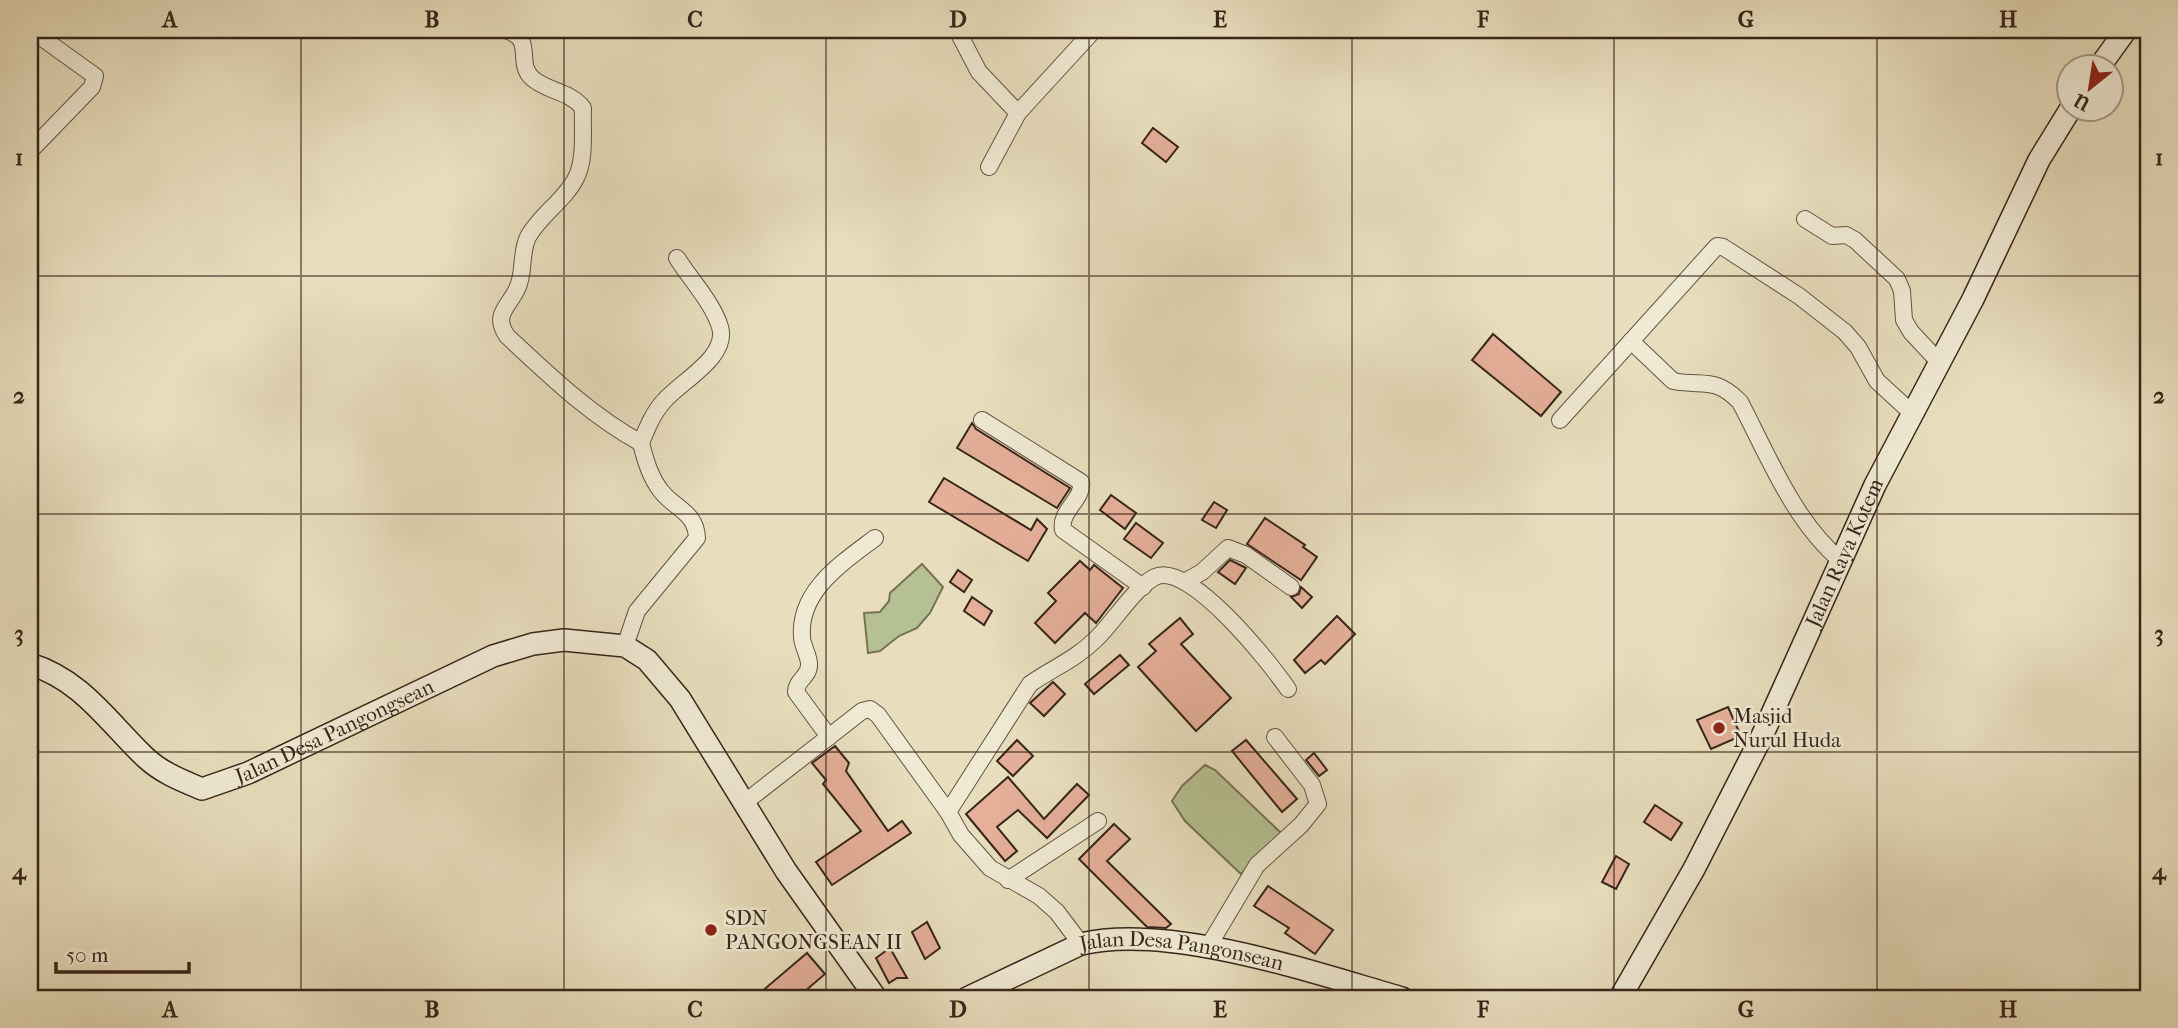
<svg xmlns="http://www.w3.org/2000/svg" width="2178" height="1028" font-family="'IM FELL French Canon',serif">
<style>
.green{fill:#b5c192;stroke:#767356;stroke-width:2}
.building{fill:#e5af99;stroke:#37251a;stroke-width:2}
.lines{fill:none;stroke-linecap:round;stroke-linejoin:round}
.street-casing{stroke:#635343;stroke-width:18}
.secondary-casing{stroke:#37251a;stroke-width:24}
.street{stroke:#f0ead4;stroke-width:16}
.secondary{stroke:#f0ead4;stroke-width:21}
.grid{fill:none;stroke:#37251a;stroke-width:2;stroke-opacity:0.55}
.poi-dot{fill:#8f2418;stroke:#f0ead4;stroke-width:2.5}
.labels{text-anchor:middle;stroke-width:5;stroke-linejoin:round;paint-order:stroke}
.street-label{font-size:21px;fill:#37251a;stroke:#f0ead4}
.poi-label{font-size:21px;fill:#37251a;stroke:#f0ead4;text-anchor:start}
.neatline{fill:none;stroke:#37251a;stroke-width:2.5}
.grid-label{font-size:23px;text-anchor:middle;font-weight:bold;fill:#37251a}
</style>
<rect width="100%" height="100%" fill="#e8debd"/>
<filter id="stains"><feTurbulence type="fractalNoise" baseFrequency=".00286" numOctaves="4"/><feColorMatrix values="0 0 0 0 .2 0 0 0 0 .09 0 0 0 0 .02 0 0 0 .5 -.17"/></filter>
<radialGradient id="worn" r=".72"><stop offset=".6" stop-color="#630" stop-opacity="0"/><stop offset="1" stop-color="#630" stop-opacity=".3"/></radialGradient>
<g class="green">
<polygon points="922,564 943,587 930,613 917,628 899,636 880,651 868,653 864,613 880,612 889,601 890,593"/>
<polygon points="1205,765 1215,770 1281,833 1241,874 1185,821 1172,801 1182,786"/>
</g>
<g class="building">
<polygon points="1153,128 1178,147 1166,162 1142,143"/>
<polygon points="1493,334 1561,392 1541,416 1472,360"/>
<polygon points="972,423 976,429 1070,488 1057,508 957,448"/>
<polygon points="944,478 1031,530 1037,519 1047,529 1028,561 929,502"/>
<polygon points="1111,495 1136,513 1125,529 1100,510"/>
<polygon points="1214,502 1227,510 1216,528 1202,520"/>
<polygon points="1265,518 1305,545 1303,547 1317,557 1301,580 1247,544"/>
<polygon points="1136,523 1163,543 1151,558 1124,539"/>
<polygon points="1230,560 1246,568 1235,584 1218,572"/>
<polygon points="1080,561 1090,570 1094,565 1123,588 1096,623 1085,613 1055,643 1035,623 1056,601 1048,593"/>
<polygon points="958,570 972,580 964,592 950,582"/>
<polygon points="1301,587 1312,597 1302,608 1291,597 1299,594"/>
<polygon points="972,597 992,611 984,625 964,611"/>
<polygon points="1337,616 1355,634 1325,664 1321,660 1305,673 1294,660"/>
<polygon points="1180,618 1193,634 1181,644 1231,698 1196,731 1138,667 1156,651 1149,644"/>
<polygon points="1120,655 1129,665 1094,694 1085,684"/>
<polygon points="1053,682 1065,694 1044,716 1030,703"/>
<polygon points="1728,707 1741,736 1711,749 1697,720"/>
<polygon points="1017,740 1033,756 1013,776 997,761"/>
<polygon points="1246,740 1297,799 1282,812 1232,751"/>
<polygon points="835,746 849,763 846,771 888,831 902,821 911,833 832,885 816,862 861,831 823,784 826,780 812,763"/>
<polygon points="1314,753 1327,770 1319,776 1306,760"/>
<polygon points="1008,777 1044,819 1077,784 1089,795 1047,838 1018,810 997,827 1017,851 1005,861 966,814"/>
<polygon points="1655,805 1682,823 1671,840 1644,822"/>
<polygon points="1114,824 1130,839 1107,861 1171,924 1166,928 1147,927 1079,859"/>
<polygon points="1616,856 1629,864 1616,889 1602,882"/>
<polygon points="1268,886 1333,930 1315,954 1285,933 1289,928 1254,906"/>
<polygon points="927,922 940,948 925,959 912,932"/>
<polygon points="890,948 907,978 897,978 889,983 876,958"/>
<polygon points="807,953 825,974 797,998 754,998"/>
</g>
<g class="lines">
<defs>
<g id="street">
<polyline points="31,30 95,76 92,87 33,148"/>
<path d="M505 30C536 38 515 62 532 78 548 92 570 91 583 108 582 130 586 158 576 178 565 200 540 215 528 237 520 253 525 273 517 289 507 309 493 315 507 336 550 376 590 415 641 443"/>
<polyline points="957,30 979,72 1018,113"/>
<polyline points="989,167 1018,113 1094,30"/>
<polyline points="1805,219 1832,236 1846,235 1855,240 1897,279 1902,291 1904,320 1911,332 1940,363"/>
<path d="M1631 341 1673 381C1704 387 1714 376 1740 402 1769 457 1793 520 1841 561"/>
<path d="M982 420 1081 482C1084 499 1059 511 1063 530L1143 587"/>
<polyline points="1560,420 1717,246 1723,247 1799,296 1845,332 1858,347 1877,381 1913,414"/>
<polyline points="1186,581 1202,572 1228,548 1246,555 1291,587"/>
<path d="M625 646 637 611 697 538C696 512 675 509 661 491 650 477 645 459 641 443 647 428 653 413 664 401 681 381 729 357 720 327 713 303 690 279 677 258"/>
<path d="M829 737 796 692C796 680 810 676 809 664 809 656 803 647 802 638 798 591 842 563 875 538"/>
<polyline points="744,803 862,711 870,709 878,715 948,812"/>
<polyline points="1008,880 1098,821"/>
<path d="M1081 944 1057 912 1039 896 990 868 961 835 948 812 1030 684C1053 668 1076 659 1096 639 1113 623 1135 587 1155 577 1189 560 1270 663 1288 689"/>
<polyline points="1208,947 1257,865 1301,825 1318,804 1312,785 1275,737"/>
</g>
<g id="secondary">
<polyline points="2100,66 2126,30"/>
<path id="s1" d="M30 664C82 680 108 722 146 758 162 773 183 781 202 789L248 773 493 656 533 644 564 640 625 646 647 660 680 699 786 871 876 998"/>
<path id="s2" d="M967 998 1081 944C1170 923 1314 973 1402 998"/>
<path id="s3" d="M1620 998 1694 869 1762 736 1875 485 1973 299 2039 160 2071 108"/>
</g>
</defs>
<use href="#street" class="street-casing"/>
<use href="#secondary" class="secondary-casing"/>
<use href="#street" class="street"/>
<use href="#secondary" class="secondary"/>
</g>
<path class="grid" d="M301 30V998M564 30V998M826 30V998M1089 30V998M1352 30V998M1614 30V998M1877 30V998M30 276H2148M30 514H2148M30 752H2148"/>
<g class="poi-dot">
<circle cx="1719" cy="728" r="7"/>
<circle cx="711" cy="930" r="7"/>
</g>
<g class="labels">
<g class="street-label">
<text dy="7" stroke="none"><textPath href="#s3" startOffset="499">Jalan Raya Kotem</textPath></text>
<text dy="7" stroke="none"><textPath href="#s1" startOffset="360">Jalan Desa Pangongsean</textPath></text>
<text dy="7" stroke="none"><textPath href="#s2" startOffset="228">Jalan Desa Pangonsean</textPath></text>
</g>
<g class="poi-label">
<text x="1733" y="723">Masjid<tspan x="1733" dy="24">Nurul Huda</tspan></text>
<text x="725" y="925">SDN<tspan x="725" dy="24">PANGONGSEAN II</tspan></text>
</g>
</g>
<rect width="2178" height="1028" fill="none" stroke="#e8debd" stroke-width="77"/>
<g transform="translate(2090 88) rotate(210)"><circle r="33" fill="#f0ead4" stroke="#a69b8a" stroke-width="2"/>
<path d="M0-5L12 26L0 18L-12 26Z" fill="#8f2418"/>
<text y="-10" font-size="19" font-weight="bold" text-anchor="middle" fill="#37251a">U</text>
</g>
<path d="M56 962v10h133v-10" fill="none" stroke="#37251a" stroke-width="3.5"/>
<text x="66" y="962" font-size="21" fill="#37251a" stroke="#f0ead4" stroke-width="5" paint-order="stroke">50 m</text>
<rect x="38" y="38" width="2102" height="952" class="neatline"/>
<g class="grid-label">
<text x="170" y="27">A</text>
<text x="432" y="27">B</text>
<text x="695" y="27">C</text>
<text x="958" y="27">D</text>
<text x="1220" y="27">E</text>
<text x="1483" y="27">F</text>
<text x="1746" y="27">G</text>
<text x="2008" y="27">H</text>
<text x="19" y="165">1</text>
<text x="2159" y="165">1</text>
<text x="19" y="403">2</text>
<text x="2159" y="403">2</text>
<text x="19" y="641">3</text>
<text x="2159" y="641">3</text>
<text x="19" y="879">4</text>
<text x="2159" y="879">4</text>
<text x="170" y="1017">A</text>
<text x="432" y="1017">B</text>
<text x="695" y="1017">C</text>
<text x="958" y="1017">D</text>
<text x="1220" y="1017">E</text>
<text x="1483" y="1017">F</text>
<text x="1746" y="1017">G</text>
<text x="2008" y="1017">H</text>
</g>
<rect width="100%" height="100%" filter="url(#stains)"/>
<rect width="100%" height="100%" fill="url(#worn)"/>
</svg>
